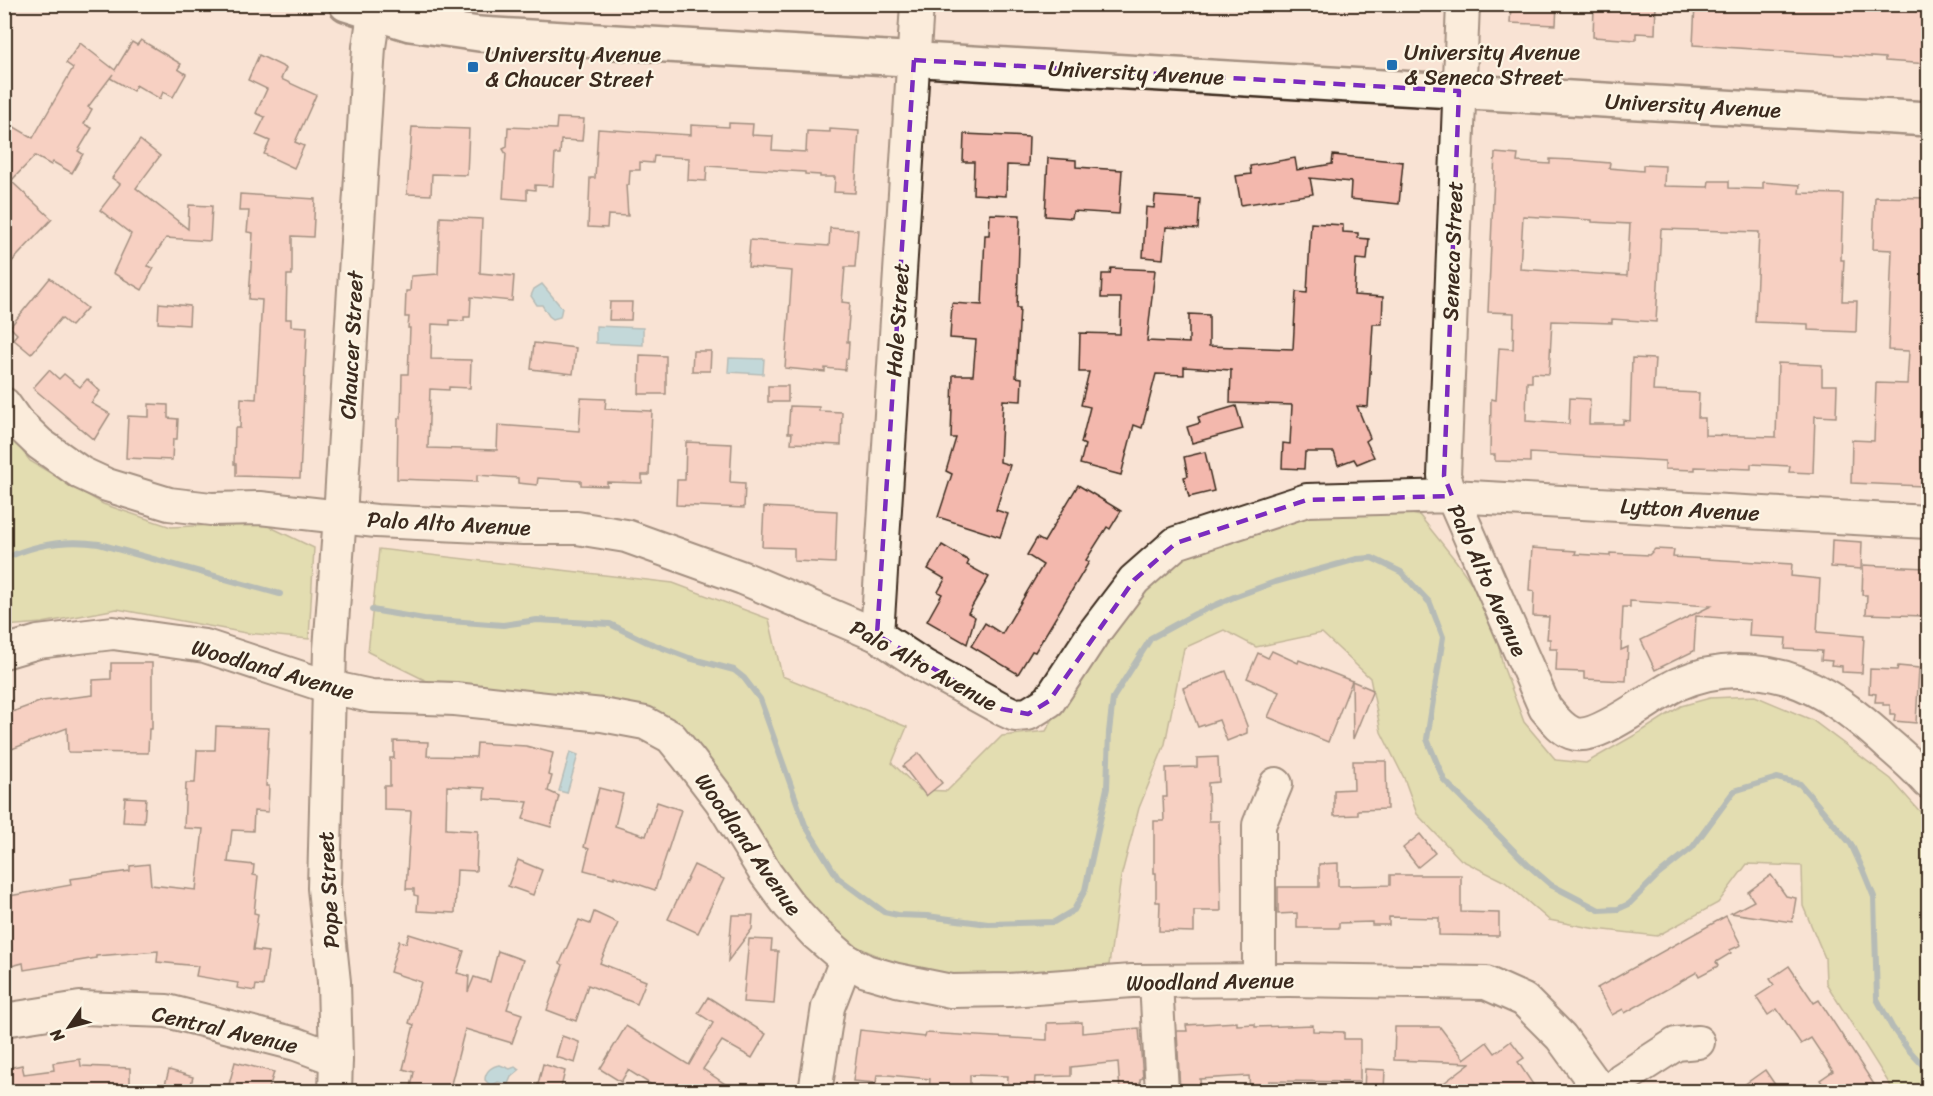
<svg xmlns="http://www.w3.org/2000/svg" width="1933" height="1096" font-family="Sriracha,sans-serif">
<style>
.green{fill:#c7d487;stroke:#817f52;stroke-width:1.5}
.water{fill:#81cbe1;stroke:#658b93;stroke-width:1.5}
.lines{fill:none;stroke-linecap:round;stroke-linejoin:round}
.stream{stroke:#658b93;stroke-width:6}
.building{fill:#f3b8ad;stroke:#3b2a1e;stroke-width:1.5;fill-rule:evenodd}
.minor-casing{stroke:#3b2a1e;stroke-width:36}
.major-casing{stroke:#3b2a1e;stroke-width:38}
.minor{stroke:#fcf5e5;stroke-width:32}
.major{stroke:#fcf5e5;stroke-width:33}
.marked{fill:none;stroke:#7b2cbf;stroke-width:4.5;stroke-dasharray:12 8;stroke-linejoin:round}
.poi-dot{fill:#1f6fb2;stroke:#fcf5e5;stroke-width:2}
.labels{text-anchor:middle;stroke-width:4.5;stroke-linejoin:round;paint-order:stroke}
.poi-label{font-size:22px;fill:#3b2a1e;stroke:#fcf5e5;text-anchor:start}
.street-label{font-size:22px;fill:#3b2a1e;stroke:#fcf5e5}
</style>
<rect width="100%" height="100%" fill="#f9e3d4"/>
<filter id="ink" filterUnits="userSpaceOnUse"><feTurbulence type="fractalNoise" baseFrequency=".0167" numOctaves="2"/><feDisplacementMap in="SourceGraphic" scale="12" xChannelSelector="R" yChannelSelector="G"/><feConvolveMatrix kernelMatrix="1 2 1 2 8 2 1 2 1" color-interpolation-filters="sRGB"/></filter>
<g filter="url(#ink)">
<g class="green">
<polygon points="4,427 30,461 103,504 171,527 262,523 314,548 309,639 246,633 117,609 42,623 5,626"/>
<polygon points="1387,508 1420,516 1456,561 1491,611 1503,666 1524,722 1556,760 1586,763 1642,731 1681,706 1710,698 1755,696 1812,720 1891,779 1924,816 1928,836 1928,1091 1891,1091 1892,1088 1826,983 1825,958 1803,906 1802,866 1747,864 1718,903 1657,936 1596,929 1549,920 1505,882 1461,860 1417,814 1404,778 1381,732 1370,678 1322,633 1256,647 1224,630 1184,648 1165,744 1139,808 1121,877 1109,965 1006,979 925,976 855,946 791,891 676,723 441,688 368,652 379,549 673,583 769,619 782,676 907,727 892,763 920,790 947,791 1002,736 1046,731 1087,660 1127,604 1180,550 1327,511"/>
</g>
<g class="water">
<polygon points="542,284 562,308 560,317 553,319 549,316 542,305 537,305 531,296 534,289"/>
<polygon points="596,326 643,328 643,345 596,343"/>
<polygon points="729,358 764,359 763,374 728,372"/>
<polygon points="570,752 578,755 567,793 559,791"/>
<path d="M500 1065 510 1069 515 1067 519 1070 511 1077 508 1084 498 1082 491 1086 485 1080C485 1071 492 1066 500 1065Z"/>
</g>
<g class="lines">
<g class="stream">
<path d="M4 559C35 544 65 539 99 544L280 594"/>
<polyline points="372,610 424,619 503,625 537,620 610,624 647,642 689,658 734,670 744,678 760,699 805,825 838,878 884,912 898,915 927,916 988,924 1054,922 1074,910 1085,890 1107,788 1109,732 1113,698 1151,638 1195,614 1234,597 1275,582 1357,559 1372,558 1401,572 1430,603 1443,637 1427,739 1444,780 1528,865 1551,885 1599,910 1618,909 1629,904 1658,875 1692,848 1734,791 1777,778 1800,784 1851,844 1863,870 1874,897 1877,999 1892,1027 1907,1048 1928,1071"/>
</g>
</g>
<g class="building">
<polygon points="1511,4 1557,4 1556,25 1510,23"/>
<polygon points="1605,4 1656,4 1655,34 1636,33 1636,40 1593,37 1594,7 1605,7"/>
<polygon points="1695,4 1929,4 1929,64 1885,61 1885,58 1693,45"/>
<polygon points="141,40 181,64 178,69 186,74 173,97 163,92 160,99 136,85 133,91 110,78 113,74 88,107 92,109 84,124 92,128 78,151 83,154 72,173 53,162 51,165 35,156 11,181 52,219 4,270 4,137 11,125 33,138 73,68 66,63 80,43 115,70 132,42 137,45"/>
<polygon points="259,55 286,68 281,79 316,95 295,142 304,146 294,168 264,154 270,141 256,135 265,117 256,113 267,89 248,80"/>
<polygon points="557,118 584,119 582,141 561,140 560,154 555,154 553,186 535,185 535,190 527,189 527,200 503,198 506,154 503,149 507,147 508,127 556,129"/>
<polygon points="729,123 753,124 752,135 773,136 772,150 806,152 807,131 830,132 830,129 859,131 855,193 834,192 835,177 820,177 820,175 805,174 805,172 707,166 706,181 688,180 689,158 654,156 653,163 640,162 640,170 630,170 629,185 626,185 628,216 608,215 607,228 588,227 590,178 595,178 598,129 691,135 691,125 729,127"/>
<polygon points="412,127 469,129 467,175 432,174 431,195 407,194"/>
<polygon points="964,134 1029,137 1028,166 1007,165 1006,196 973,194 974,162 963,162"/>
<polygon points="140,140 160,156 136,188 188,229 189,205 212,206 210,241 166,238 147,266 154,268 142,290 113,273 131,234 100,210 120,184 112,178"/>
<path d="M1495 153 1518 155 1517 162 1550 164V159L1574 160 1610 163 1609 168 1643 171V165L1665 166 1664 186 1708 187 1709 181H1729V188L1763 189V182L1800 185 1799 193 1843 194 1841 260H1844L1842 301H1857L1856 332 1808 330V324L1755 322 1759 232 1661 229 1656 322 1612 319V323L1552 321 1549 374 1532 373V382H1527L1526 421 1569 424 1570 398 1590 399 1589 424H1623V420L1630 421 1632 358 1655 359 1653 391 1699 393 1698 418H1705V435L1776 437 1778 363 1822 365V385H1837L1836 417 1815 416 1813 473 1789 472 1790 466 1751 464V469L1695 467V470L1665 469V461L1530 453V462L1495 461V455H1490L1491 399 1496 400 1499 348 1513 349 1514 313 1488 312ZM1523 216 1592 220V222L1630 224 1627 276 1520 269Z"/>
<polygon points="1333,155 1403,162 1399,204 1350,199 1351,182 1310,178 1313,194 1241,205 1236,176 1251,174 1250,166 1295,158 1297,170 1332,164"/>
<polygon points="1048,158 1076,160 1076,167 1122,170 1119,214 1073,211 1072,218 1045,216"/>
<polygon points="240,194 315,199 313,237 292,236 292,275 287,275 286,319 291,319 291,326 307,327 300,478 236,476 236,464 234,464 235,428 240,428 241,398 256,399 262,300 249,299 253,233 247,232 249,211 239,211"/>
<polygon points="1155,196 1200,199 1198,229 1166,227 1163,259 1143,257 1146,207 1154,208"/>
<polygon points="1875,197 1929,198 1929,420 1925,420 1923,486 1851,483 1852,440 1874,441 1876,383 1907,384 1909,351 1888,350 1892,250 1873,249"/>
<polygon points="990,214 1020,215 1017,308 1020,308 1016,377 1022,378 1021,401 1003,400 1000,462 1010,465 996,510 1008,514 1000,537 938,517 952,474 946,471 956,438 951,438 953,375 973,375 976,340 950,338 952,303 982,305 985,235 989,235"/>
<polygon points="440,217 482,219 480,273 514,276 512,301 471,297 470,317 464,317 464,321 450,320 450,325 432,324 431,359 471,360 470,388 449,387 449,390 430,389 428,448 497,450 498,425 579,431 581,398 606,399 605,409 652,411 649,475 642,475 642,483 607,482 607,486 581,485 581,481 538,478 537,485 518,483 518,478 477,475 477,482 397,479 398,418 401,418 402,374 408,374 410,328 408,328 409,317 405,317 406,291 410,291 411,276 438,274"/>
<polygon points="1311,223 1343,225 1343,232 1358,233 1358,238 1369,239 1367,260 1356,259 1354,295 1383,297 1382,324 1373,324 1368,407 1357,406 1370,438 1366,441 1374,457 1357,464 1354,459 1338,465 1334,452 1305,452 1304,469 1282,468 1283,443 1290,444 1292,405 1230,403 1231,370 1184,367 1184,375 1156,374 1142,428 1134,425 1121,475 1080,464 1085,445 1081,443 1090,407 1081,405 1089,372 1079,372 1080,333 1120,334 1121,298 1101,298 1102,274 1110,274 1111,268 1155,270 1147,341 1189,343 1189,314 1209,315 1209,346 1293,349 1296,292 1307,293"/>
<polygon points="830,228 858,230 855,267 845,267 842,302 850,303 847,342 849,342 848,359 846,359 845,370 825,368 825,372 785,368 792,271 748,267 750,240 829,246"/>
<polygon points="50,278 87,308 71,326 61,318 31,354 13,339 17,334 10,327"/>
<polygon points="610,302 632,302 631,320 609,320"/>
<polygon points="159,303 190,306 189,325 158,323"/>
<polygon points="534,343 576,348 573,374 531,369"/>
<polygon points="693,351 711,351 710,371 692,371"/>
<polygon points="640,355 666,356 666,394 639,394"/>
<polygon points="49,370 59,379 64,374 80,387 87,379 100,391 91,403 110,414 94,440 33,388"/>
<rect x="768" y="386" width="20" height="16"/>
<polygon points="149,404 168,405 168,418 178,419 177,439 173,439 172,460 126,458 128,416 149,417"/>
<polygon points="790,406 819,407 819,411 842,412 841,445 791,443 792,433 788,433"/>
<polygon points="1236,406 1243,429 1192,443 1187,427 1200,423 1198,417"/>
<polygon points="686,442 732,444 730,482 745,483 744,508 676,505 677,480 685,480"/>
<polygon points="1205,452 1214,491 1189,497 1184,477 1188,476 1184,457"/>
<polygon points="1078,485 1121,511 1110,529 1107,527 1086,560 1089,562 1035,652 1032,651 1018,674 971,646 985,623 1002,634 1043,565 1027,555 1037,538 1044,542"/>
<polygon points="764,507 837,511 835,563 794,561 794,548 762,547"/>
<polygon points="1832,540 1862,542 1861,569 1831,567"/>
<polygon points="942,545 969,561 967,565 989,577 968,613 975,617 967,644 927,621 942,594 938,592 945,579 928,569"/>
<polygon points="1532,548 1576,551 1575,554 1610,556 1610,553 1649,555 1655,549 1674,550 1673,557 1792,564 1791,576 1820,579 1817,632 1864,636 1862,673 1842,672 1842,666 1831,665 1832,661 1821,660 1822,651 1785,649 1786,638 1749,636 1750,620 1696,616 1694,651 1655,670 1641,640 1711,606 1630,601 1630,607 1623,607 1621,650 1628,647 1626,681 1584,679 1584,672 1556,671 1557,649 1550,649 1550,639 1547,639 1549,617 1533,616 1534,591 1529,590"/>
<polygon points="1863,565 1926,568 1924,616 1866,614 1867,595 1862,595"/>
<polygon points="1272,651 1298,663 1299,660 1352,681 1328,742 1268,717 1279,692 1247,678 1258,653 1268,658"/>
<polygon points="111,663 152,663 152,729 149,729 148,753 68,752 67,728 4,752 4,715 42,701 93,695 93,680 111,679"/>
<polygon points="1898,666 1919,668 1916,723 1894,721 1895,714 1890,714 1890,705 1883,705 1883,702 1875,702 1876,694 1869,693 1870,669 1897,670"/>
<polygon points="1226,671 1247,726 1247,733 1227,741 1219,720 1198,727 1183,688"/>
<polygon points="1352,681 1373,690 1353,739"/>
<polygon points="216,726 269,728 266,786 269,786 268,812 254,811 253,831 232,830 228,862 254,865 253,875 258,876 254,913 258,914 253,950 268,952 263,986 256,985 255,991 237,988 238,983 196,976 198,966 157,962 158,951 96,956 96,958 24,970 23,963 4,968 4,897 71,885 70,879 130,871 130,866 149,864 151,885 196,890 203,829 184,828 186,783 195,783 197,750 215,750"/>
<polygon points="394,741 428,742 427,756 476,757 477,743 526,746 553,753 548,775 552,776 548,791 559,796 551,827 523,819 528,802 484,799 485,788 447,786 446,829 478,831 476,871 457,870 455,913 417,911 418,896 414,895 414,889 406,889 411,811 384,810 384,786 390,786 390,758 394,758"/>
<polygon points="919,753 942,783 926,796 903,766"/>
<polygon points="1218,757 1219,782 1208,783 1209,821 1219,821 1221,911 1194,911 1194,932 1159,931 1160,902 1156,902 1156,873 1154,873 1154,821 1164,821 1163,797 1167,797 1166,768 1197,767 1197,758"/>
<polygon points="1353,761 1386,761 1387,809 1358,810 1358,815 1334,816 1334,790 1354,789"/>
<polygon points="599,788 623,794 615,826 646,836 657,802 681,810 655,890 614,876 614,878 584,870 589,849 584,847"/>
<polygon points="125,797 146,798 144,823 123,822"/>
<polygon points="1420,834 1435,853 1418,867 1403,848"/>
<polygon points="518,860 542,870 533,895 508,886"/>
<polygon points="1338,863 1338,886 1390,885 1390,875 1461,875 1461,912 1499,913 1499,936 1439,935 1439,918 1389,917 1389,925 1372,925 1372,922 1339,923 1339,928 1297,928 1297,913 1278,914 1278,887 1319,887 1319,864"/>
<polygon points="694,865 724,879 698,933 668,919"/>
<polygon points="1771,875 1786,896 1796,898 1792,922 1731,913 1754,901 1748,892"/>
<polygon points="594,912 618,923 600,963 646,981 637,1004 588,985 576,1021 547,1010 563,965 560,963 579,920 590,924"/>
<polygon points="732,915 753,915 752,929 728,961"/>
<polygon points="1726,916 1741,945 1730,950 1731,953 1716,962 1718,966 1699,976 1697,972 1625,1013 1623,1009 1612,1015 1597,988"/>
<polygon points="409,934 464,951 457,973 469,976 468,992 474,977 490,982 498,951 523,960 507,1009 522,1014 512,1043 465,1029 449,1092 410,1092 414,1072 403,1069 414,1025 409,1023 421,982 390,972 399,941 406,943"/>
<polygon points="749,939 772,940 771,951 778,951 774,1004 743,1002"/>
<polygon points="1789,966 1814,1003 1819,1000 1879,1092 1828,1092 1820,1080 1833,1071 1811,1038 1801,1044 1777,1009 1768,1015 1756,997 1774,985 1770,979"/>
<polygon points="708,997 766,1034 752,1058 722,1041 703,1069 737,1092 688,1092 678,1084 673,1092 663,1092 628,1070 621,1082 600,1069 626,1026 689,1065 713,1023 698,1013"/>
<polygon points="1082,1022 1082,1033 1139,1028 1143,1078 1140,1079 1141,1092 1120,1092 1118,1062 1071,1067 1071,1076 1035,1077 1034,1092 1007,1092 1008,1076 970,1075 970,1092 929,1092 930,1079 888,1075 877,1075 876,1083 853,1081 860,1030 925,1037 926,1033 1047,1040 1047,1023"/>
<polygon points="1237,1022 1237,1025 1255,1024 1255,1027 1313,1025 1313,1031 1344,1032 1344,1039 1360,1039 1360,1082 1269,1081 1269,1092 1250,1092 1249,1076 1200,1079 1201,1092 1180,1092 1177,1031 1187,1031 1186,1025"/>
<polygon points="1395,1027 1440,1027 1464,1059 1487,1042 1495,1053 1511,1041 1524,1058 1518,1062 1538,1092 1432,1092 1470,1063 1394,1060"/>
<polygon points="562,1036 579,1042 579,1049 575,1063 556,1057"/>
<polygon points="80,1059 81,1066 130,1068 130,1092 4,1092 4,1069 22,1065 24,1074 54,1070 53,1063"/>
<polygon points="235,1062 274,1072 268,1092 227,1092"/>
<polygon points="543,1064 565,1071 560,1092 536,1092"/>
<polygon points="1365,1069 1385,1070 1384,1091 1364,1090"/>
<polygon points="169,1070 193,1077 189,1092 163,1092"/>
<polygon points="1765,1070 1780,1092 1734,1092"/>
</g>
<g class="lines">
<defs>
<g id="minor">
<polyline points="1463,4 1444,476 1452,496 1928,522"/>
<path d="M4 404 16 421 40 444 81 473 107 485 169 504 211 509 260 508 376 521 524 528H577L626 536 743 578 877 635 924 666 1002 709 1015 715 1028 714 1049 701 1093 634 1134 580 1176 543 1307 500 1452 496 1545 708C1553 717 1560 728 1572 733 1596 743 1654 694 1678 684 1701 674 1728 669 1754 672 1808 676 1850 709 1888 744 1902 756 1916 768 1928 782"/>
<polyline points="877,635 917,4"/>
<polyline points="4,652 38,642 113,633 205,646 329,687 371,696 455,699 602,715 645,723 671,737 688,758 721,801 766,874 789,905 816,934 846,960 866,971 897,980 951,991 1009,990 1132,981 1289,980 1486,983 1524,1000 1561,1037 1601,1092"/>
<polyline points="1259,980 1259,825 1276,784"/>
<polyline points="1156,982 1162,1092"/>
<polyline points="4,1020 80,1008 167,1011 296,1044 336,1059"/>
<polyline points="335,1092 336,1059 334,982 324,888 330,649 340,516 369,47 374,14 379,4"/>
<polyline points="815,1092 828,1007 846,960"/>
<polyline points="1609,1092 1622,1079 1676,1044 1698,1042"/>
</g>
<polyline id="major" points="346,4 410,24 479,34 1928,119"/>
</defs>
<use href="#minor" class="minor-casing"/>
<use href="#major" class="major-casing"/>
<use href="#minor" class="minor"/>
<use href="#major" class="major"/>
</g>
</g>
<path d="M0 0H1933V1096H0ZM914 60 1459 91 1444 476 1452 496 1307 500 1176 543 1134 580 1049 701 1028 714 1002 709 877 635Z" fill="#f9e3d4" fill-opacity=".55" fill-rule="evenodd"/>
<path class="marked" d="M914 60 1459 91 1444 476 1452 496 1307 500 1176 543 1134 580 1049 701 1028 714 1002 709 877 635Z"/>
<g class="poi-dot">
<rect x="1386" y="59" width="12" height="12" rx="3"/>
<rect x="467" y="61" width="12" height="12" rx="3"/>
</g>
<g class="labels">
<g class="poi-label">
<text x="1404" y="60">University Avenue<tspan x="1404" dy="25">&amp; Seneca Street</tspan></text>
<text x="485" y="62">University Avenue<tspan x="485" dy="25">&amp; Chaucer Street</tspan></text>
</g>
<g class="street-label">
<text transform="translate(1136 72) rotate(3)" y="8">University Avenue</text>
<text transform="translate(1693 105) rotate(3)" y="8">University Avenue</text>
<text transform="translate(1452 251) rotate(-88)" y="8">Seneca Street</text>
<text transform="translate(897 320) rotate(-86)" y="8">Hale Street</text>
<text transform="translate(351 345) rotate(-87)" y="8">Chaucer Street</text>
<text transform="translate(1690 509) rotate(3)" y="8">Lytton Avenue</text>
<text transform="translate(449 523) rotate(3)" y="8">Palo Alto Avenue</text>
<text transform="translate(1488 580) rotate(66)" y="8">Palo Alto Avenue</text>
<text transform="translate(924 665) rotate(29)" y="8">Palo Alto Avenue</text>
<text transform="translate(273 669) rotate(16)" y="8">Woodland Avenue</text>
<text transform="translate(749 844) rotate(55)" y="8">Woodland Avenue</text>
<text transform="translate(328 890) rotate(-93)" y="8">Pope Street</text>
<text transform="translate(1210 981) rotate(-1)" y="8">Woodland Avenue</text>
<text transform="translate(225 1029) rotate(13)" y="8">Central Avenue</text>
</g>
</g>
<rect width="1933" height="1096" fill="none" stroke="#fcf5e5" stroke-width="24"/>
<rect x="12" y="12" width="1909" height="1072" fill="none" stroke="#3b2a1e" stroke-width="2" filter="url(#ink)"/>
<g transform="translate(69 1027) rotate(235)" stroke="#fcf5e5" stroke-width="4.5" paint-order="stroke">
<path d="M0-4.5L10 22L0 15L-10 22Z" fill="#3b2a1e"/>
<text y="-9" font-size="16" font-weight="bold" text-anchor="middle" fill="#3b2a1e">N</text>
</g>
</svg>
